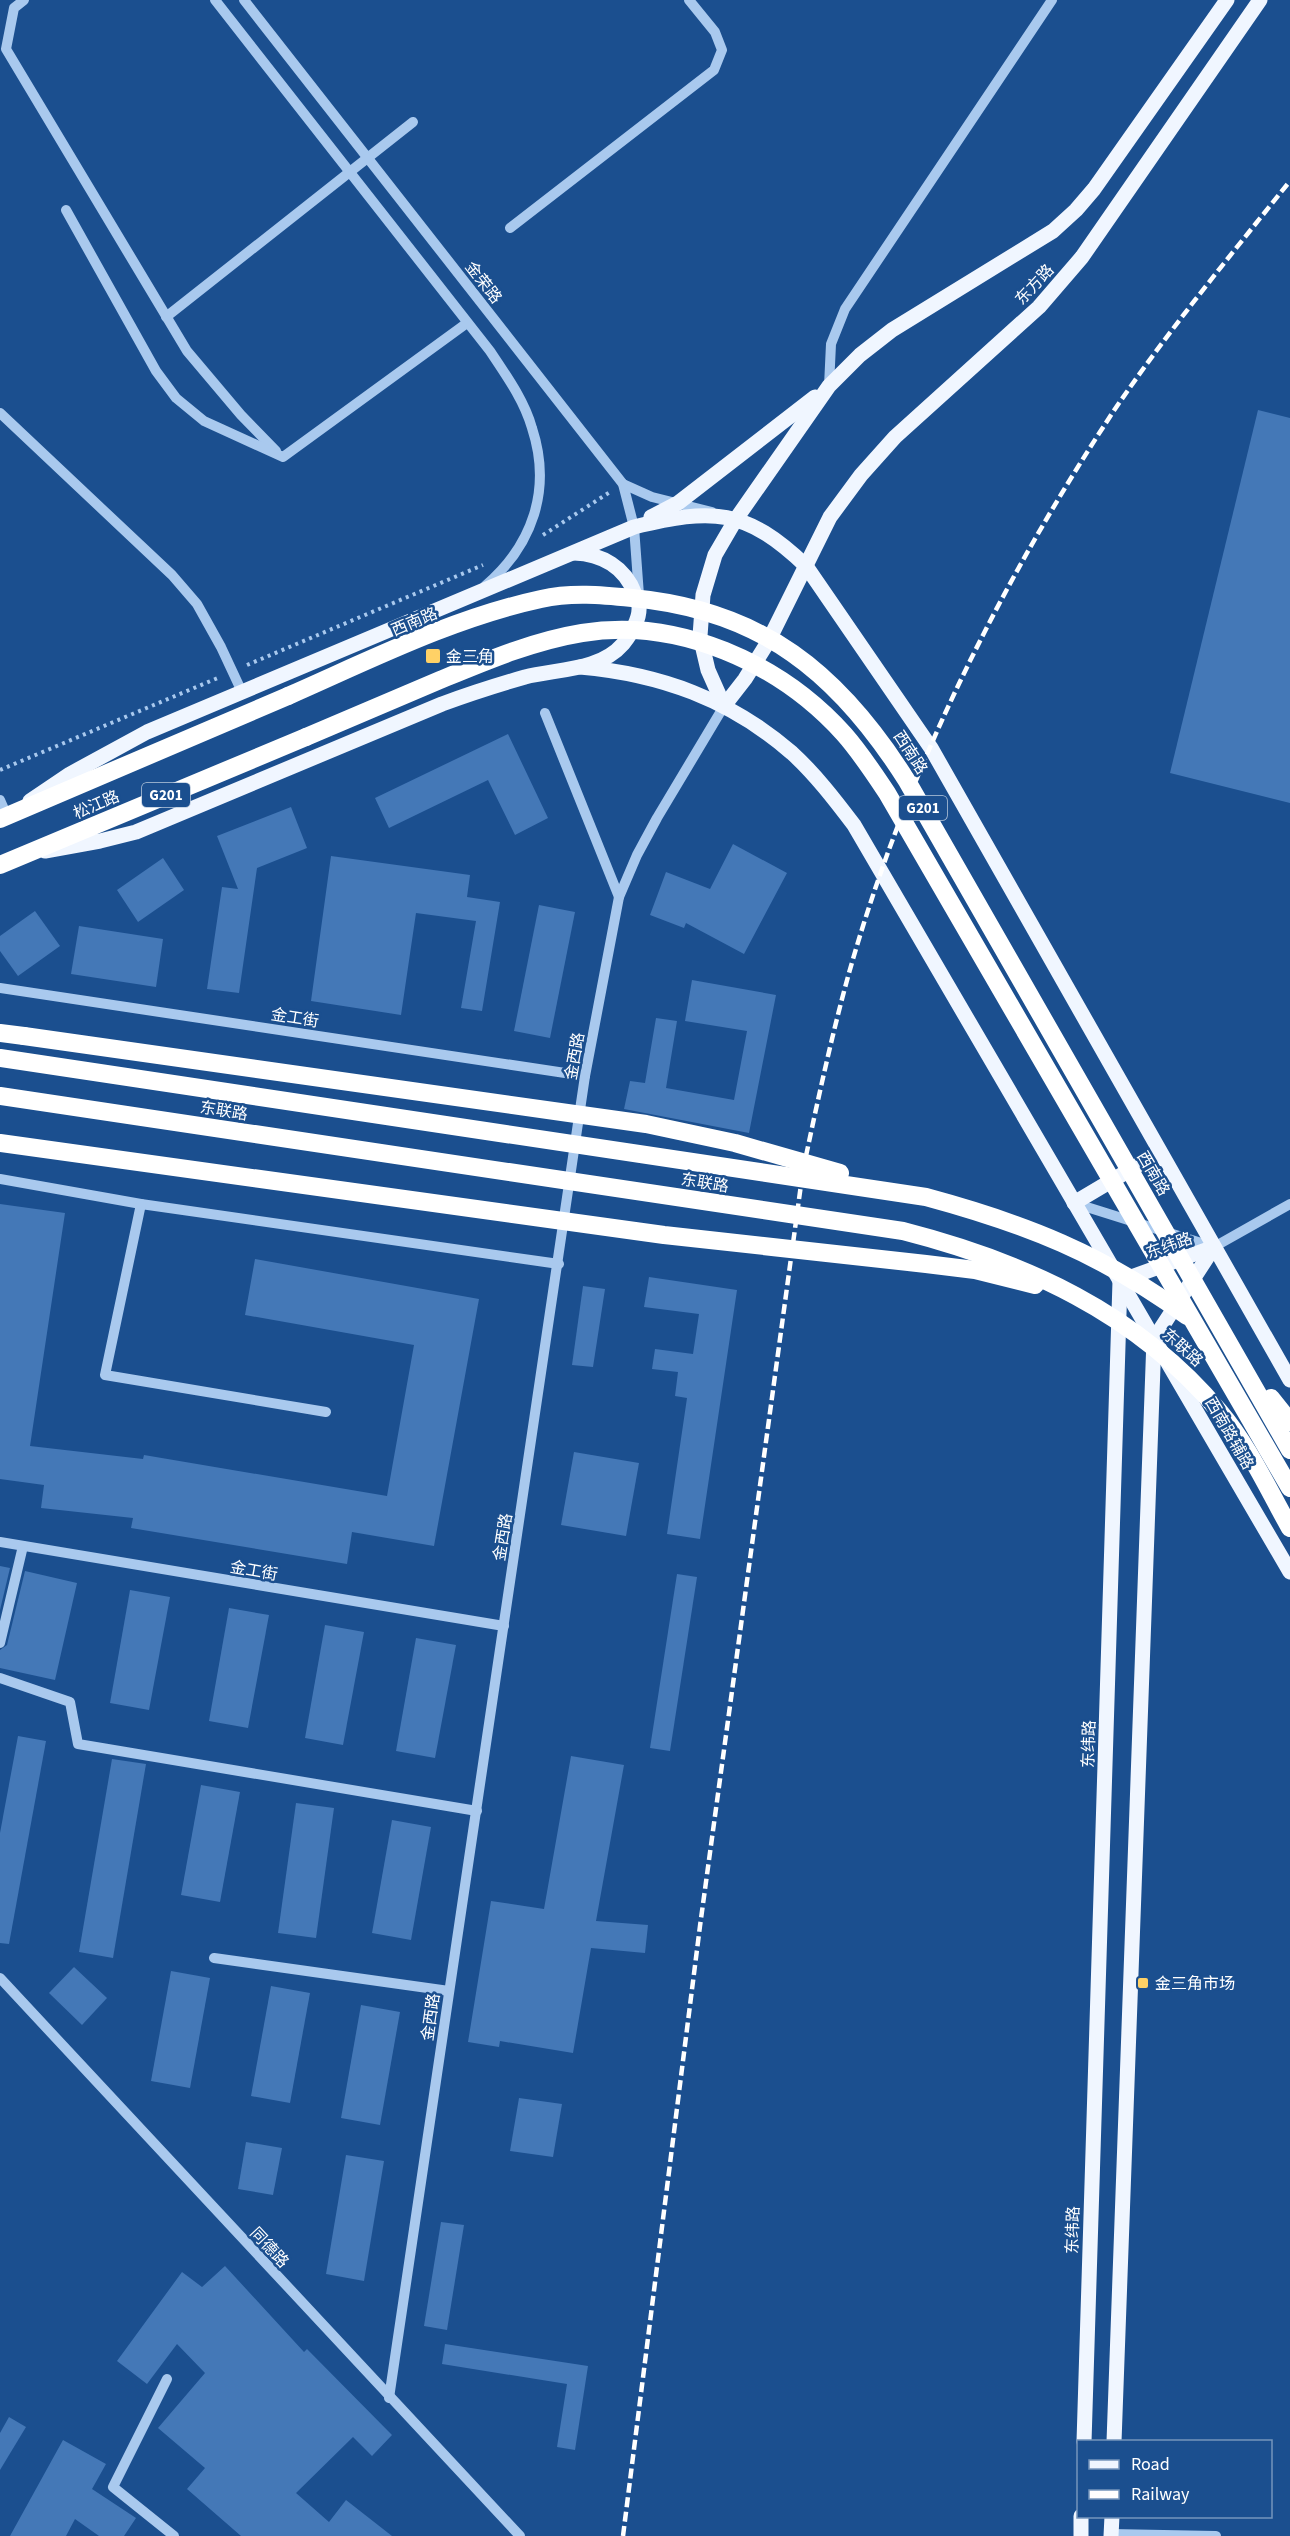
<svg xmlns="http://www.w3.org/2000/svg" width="1290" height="2536" font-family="'Source Sans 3','Noto Sans SC',sans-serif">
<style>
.building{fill:#4478b7}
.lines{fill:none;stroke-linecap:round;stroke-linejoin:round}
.path{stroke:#a9c9ee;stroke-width:4;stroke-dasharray:3 4.5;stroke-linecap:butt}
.minor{stroke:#a9c9ee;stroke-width:10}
.major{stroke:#f0f6ff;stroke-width:15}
.highway{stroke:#fff;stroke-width:18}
.rail{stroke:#fff;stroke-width:4.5;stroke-dasharray:10 4.5;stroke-linecap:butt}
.highway-bridge{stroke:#fff;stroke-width:18}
.poi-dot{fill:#ffd166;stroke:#1b4f8f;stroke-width:2}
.labels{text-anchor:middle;stroke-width:5;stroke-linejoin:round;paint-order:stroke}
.shield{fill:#1b4f8f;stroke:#bbcadd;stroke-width:1.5}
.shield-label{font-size:15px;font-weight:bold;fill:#fff}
.street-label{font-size:16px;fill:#fff;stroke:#1b4f8f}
.poi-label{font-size:16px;fill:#fff;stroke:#1b4f8f;text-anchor:start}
</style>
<rect width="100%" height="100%" fill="#1b4f8f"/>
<g class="building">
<polygon points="1258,410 1290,418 1290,803 1170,773"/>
<polygon points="508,734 548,818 515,835 488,780 389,828 375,798"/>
<polygon points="291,807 307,848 257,868 239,993 207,989 222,887 238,889 217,836"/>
<polygon points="733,844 787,873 744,954 686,923 684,928 650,915 666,872 710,889"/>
<polygon points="331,856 470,875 467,897 500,902 482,1011 461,1008 476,921 416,913 401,1015 311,1001"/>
<polygon points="163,858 184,890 138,922 117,890"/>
<polygon points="539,905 575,912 550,1038 514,1031"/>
<polygon points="35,911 60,946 18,976 0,951 0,936"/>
<polygon points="79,926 163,939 156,987 71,974"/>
<polygon points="692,980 776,995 749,1133 624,1109 630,1081 645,1083 656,1018 677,1021 666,1088 734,1100 747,1031 685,1021"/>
<polygon points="0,1204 65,1213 30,1446 143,1459 144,1455 387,1496 414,1345 245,1315 255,1259 479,1299 434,1546 352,1532 347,1564 131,1528 133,1518 41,1508 44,1485 0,1479"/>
<polygon points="649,1277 737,1290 700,1539 667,1534 687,1398 675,1396 678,1372 652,1369 655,1349 693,1354 699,1314 644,1307"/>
<polygon points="583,1286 605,1289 593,1367 572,1365"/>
<polygon points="574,1452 639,1463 626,1536 561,1525"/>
<polygon points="0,1566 10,1568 0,1610"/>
<polygon points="25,1571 77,1583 55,1680 0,1668 0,1650 7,1645"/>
<polygon points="677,1574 697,1577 670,1751 650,1748"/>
<polygon points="130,1590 170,1597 149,1710 110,1703"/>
<polygon points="229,1608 269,1615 248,1728 209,1721"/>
<polygon points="325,1625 364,1632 343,1745 305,1738"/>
<polygon points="416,1638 456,1645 435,1758 396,1751"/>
<polygon points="18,1736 46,1741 9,1944 0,1943 0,1833"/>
<polygon points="571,1756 624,1765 596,1921 648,1925 645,1953 591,1948 573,2053 500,2041 499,2047 468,2042 491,1901 544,1909"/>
<polygon points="112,1759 146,1764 113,1958 79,1952"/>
<polygon points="201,1785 240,1792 220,1902 181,1895"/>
<polygon points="296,1803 334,1808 316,1938 278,1933"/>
<polygon points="392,1820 431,1827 411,1940 372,1933"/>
<polygon points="74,1967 107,1998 82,2025 49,1993"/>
<polygon points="171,1971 210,1978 190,2088 151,2081"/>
<polygon points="271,1986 310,1993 290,2103 251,2096"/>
<polygon points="361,2005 400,2012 380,2125 341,2118"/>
<polygon points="519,2098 562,2104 553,2157 510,2151"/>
<polygon points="246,2142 282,2148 273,2195 238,2189"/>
<polygon points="346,2155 384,2161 364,2281 326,2274"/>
<polygon points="441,2222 464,2225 447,2330 424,2326"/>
<polygon points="225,2266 304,2352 307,2349 392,2435 372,2456 353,2437 296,2493 329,2522 346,2500 392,2536 241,2536 187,2489 205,2468 158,2428 205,2373 177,2344 147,2384 117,2361 182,2272 202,2287"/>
<polygon points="445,2344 588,2366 575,2450 557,2447 567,2384 442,2364"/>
<polygon points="9,2417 26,2427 0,2470 0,2433"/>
<polygon points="63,2440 106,2464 92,2489 136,2518 124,2536 99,2536 75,2519 66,2536 10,2536"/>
</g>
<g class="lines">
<g class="path">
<polyline points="543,535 610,492"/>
<polyline points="247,665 483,565"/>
<polyline points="0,770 220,677"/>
</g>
<g class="minor">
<polyline points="24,0 14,8 6,49 187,351 241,415 276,451"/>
<path d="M215 0 490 351C506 375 524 400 532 428 552 489 533 545 485 586"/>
<polyline points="244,0 623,484 634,527 639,595"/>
<polyline points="66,210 156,371 176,398 204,421 283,457 467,323"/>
<polyline points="510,228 714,70 722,50 715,32 689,0"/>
<polyline points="166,317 413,122"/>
<polyline points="829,386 831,344 845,309 1052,0"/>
<polyline points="0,413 172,575 197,604 221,647 242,692"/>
<polyline points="623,484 652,497 712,512"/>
<polyline points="545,713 619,897"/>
<polyline points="0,800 7,816"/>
<polyline points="0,988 585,1076"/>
<polyline points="0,1179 141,1204 559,1264"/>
<polyline points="1074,1203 1214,1247 1290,1204"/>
<polyline points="141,1204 105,1375 326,1412"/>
<polyline points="0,1542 504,1626"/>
<polyline points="0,1643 23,1546"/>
<polyline points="0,1678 70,1702 78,1744 477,1811"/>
<polyline points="214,1958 449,1991"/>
<polyline points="0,1978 520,2536"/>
<polyline points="167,2379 113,2487 174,2536"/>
<polyline points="389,2398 585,1076 619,897 637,855 657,818 724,706"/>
<polyline points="1111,2534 1216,2536"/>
</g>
<g class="major">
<polyline points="651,517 678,503 815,397"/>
<path d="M580 667C660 674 730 699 792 753 815 774 835 800 854 825L1290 1572"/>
<polyline points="724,706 708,670 700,636 703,595 715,555 736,519 829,386 860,355 892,330 1053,231 1076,210 1094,189 1227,0"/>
<polyline points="724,706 745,679 768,642 830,517 861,475 895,437 1039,307 1082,257 1260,0"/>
<path d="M30 801 70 774 147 732 634 527C713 508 745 508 806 566L931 748 1290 1380"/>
<path d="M45 851 100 841 136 832 442 704C469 694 497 685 525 677 556 669 600 671 623 644 630 635 640 619 639 607 639 603 636 597 635 594 625 567 602 554 574 553"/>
<polyline points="1074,1203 1160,1152"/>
<polyline points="1123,1280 1214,1247"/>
<polyline points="1084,2442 1120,1281"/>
<polyline points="1114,2442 1154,1339 1214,1247"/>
<polyline points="1081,2536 1081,2516"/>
<polyline points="1111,2536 1112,2516"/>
</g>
<g class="highway">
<polyline points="0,819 288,696"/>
<polyline points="0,865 306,737"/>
<polyline points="0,1033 24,1036"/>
</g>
<path class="rail" d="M623 2536 700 1926 803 1170C817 1104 831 1038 849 973 905 774 1000 584 1113 412 1167 332 1230 256 1290 181"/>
<g class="highway-bridge">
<path d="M288 696C370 660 453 618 541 599 571 592 602 595 632 598 762 610 839 673 907 781L1290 1450"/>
<path d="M306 737C351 718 395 699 440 680 486 661 533 641 582 633 678 617 780 663 844 734 860 752 873 772 887 793L1290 1488"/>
<polyline points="24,1036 646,1124 735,1143 840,1173"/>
<path d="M0 1058 926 1197C1026 1224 1102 1254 1187 1316"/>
<path d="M0 1096 903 1231C1024 1262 1137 1313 1219 1411 1248 1445 1268 1489 1290 1528"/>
<polyline points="0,1143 664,1235 926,1264 975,1270 1035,1285"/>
<polyline points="1271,1398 1290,1422"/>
</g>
</g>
<g class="poi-dot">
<rect x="425" y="648" width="16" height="16" rx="3"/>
<rect x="1137" y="1977" width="12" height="12" rx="3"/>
</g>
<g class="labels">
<g class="shield">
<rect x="142" y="783" width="48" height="24" rx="4.5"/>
<rect x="899" y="796" width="48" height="24" rx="4.5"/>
</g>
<g class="shield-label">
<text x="166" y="800">G201</text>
<text x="923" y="813">G201</text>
</g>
<g class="street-label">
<text transform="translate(484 282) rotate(52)" y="6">金荣路</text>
<text transform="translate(1034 284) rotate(-47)" y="6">东方路</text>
<text transform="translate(414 621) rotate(-23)" y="6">西南路</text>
<text transform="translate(911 752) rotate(57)" y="6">西南路</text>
<text transform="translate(96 804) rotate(-23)" y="6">松江路</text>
<text transform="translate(295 1017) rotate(9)" y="6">金工街</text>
<text transform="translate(574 1056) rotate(-80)" y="6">金西路</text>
<text transform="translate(224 1110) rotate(9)" y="6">东联路</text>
<text transform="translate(1154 1173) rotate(60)" y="6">西南路</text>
<text transform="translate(705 1182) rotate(9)" y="6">东联路</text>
<text transform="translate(1169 1245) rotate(-20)" y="6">东纬路</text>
<text transform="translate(1183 1347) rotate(42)" y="6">东联路</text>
<text transform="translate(1230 1433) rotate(60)" y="6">西南路辅路</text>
<text transform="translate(502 1537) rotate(-81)" y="6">金西路</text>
<text transform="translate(254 1570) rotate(10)" y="6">金工街</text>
<text transform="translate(1088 1744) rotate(-88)" y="6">东纬路</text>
<text transform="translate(430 2017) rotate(-82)" y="6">金西路</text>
<text transform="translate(1072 2230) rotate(-88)" y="6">东纬路</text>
<text transform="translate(270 2247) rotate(47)" y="6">同德路</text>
</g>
<g class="poi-label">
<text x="446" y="662">金三角</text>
<text x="1155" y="1989">金三角市场</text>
</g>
</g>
<rect x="1077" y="2440" width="195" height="78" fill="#1b4f8f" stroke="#7695bc" stroke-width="1.5"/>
<rect x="1089" y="2460" width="30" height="9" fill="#f0f6ff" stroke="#7695bc" stroke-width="1.5"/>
<text x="1131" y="2470" font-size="18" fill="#ffffff">Road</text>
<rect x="1089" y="2490" width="30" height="9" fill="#ffffff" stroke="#7695bc" stroke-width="1.5"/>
<text x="1131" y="2500" font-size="18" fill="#ffffff">Railway</text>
</svg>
